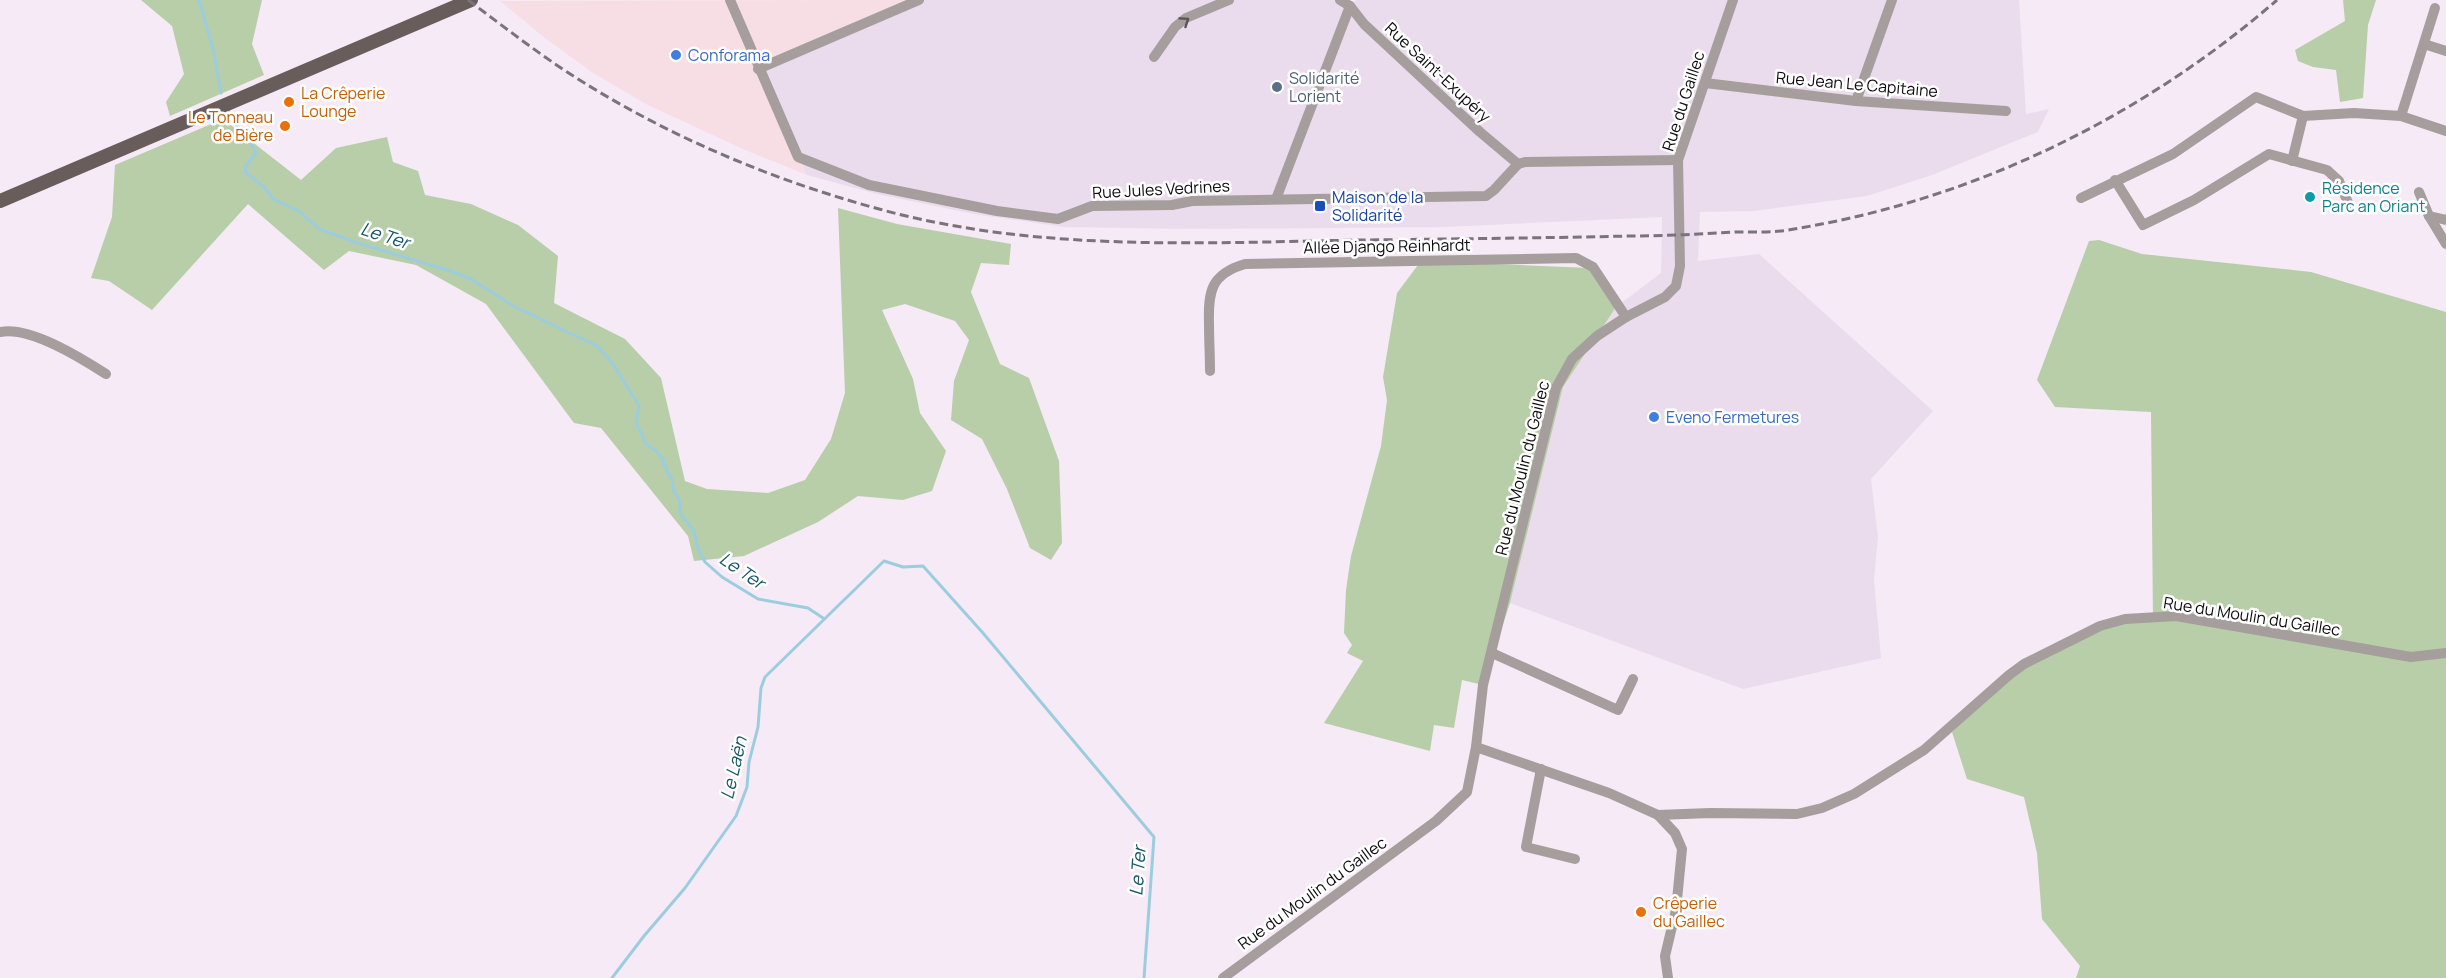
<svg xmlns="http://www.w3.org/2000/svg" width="2446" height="978" font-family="Manrope,sans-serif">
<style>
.commercial{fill:#f7dde4}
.built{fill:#eadcec}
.green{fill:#b7cea9}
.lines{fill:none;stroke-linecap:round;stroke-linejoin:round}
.stream{stroke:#9ccddf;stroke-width:3}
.minor{stroke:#a59e9d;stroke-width:10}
.major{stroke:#695d5b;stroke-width:14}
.rail{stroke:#7a737b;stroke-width:3;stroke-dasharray:9 4.5;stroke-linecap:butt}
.oneway{stroke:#5a5456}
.shop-dot{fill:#3f7fe0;stroke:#fff;stroke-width:2}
.service-dot{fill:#5c6f8a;stroke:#fff;stroke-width:2}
.food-dot{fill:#e8710a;stroke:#fff;stroke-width:2}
.culture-dot{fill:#0f9aa8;stroke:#fff;stroke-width:2}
.transit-dot{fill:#1a4fb4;stroke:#fff;stroke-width:2}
.labels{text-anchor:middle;stroke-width:5;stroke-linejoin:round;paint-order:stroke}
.shop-label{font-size:16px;fill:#366cbe;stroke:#fff;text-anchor:start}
.street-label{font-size:16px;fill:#0e0b0f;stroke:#fff}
.service-label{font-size:16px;fill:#4e5e75;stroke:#fff;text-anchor:start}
.food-label{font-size:16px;fill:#c56008;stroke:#fff;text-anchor:start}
.culture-label{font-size:16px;fill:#0d838f;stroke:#fff;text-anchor:start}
.transit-label{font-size:16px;fill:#164399;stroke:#fff;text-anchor:start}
.water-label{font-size:18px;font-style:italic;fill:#145569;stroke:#fff}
</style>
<rect width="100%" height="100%" fill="#f5eaf6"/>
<polygon class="commercial" points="919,0 797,156 807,175 745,150 646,104 593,73 545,38 500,1"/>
<polygon class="built" points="919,0 1340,0 1350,6 1356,0 2019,0 2026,114 2049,109 2038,132 1932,175 1867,196 1754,211 1700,212 1698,261 1759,254 1933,411 1871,479 1878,537 1874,580 1881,658 1743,689 1510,603 1563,387 1616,307 1661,273 1662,217 1445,227 1192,229 1064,227 974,214 877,194 807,175 758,69"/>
<g class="green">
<polygon points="141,0 262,0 252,44 264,75 170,116 166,102 184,74 172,26"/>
<polygon points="2343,0 2376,0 2368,25 2363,98 2340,102 2336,70 2313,67 2298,61 2295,50 2345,21"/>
<polygon points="223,119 301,180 336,148 387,137 393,162 418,171 425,195 471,204 518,225 558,256 554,303 625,339 661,378 685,481 707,489 768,493 805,480 831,439 845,393 838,208 897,224 1011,244 1009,265 981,263 971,292 1000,364 1029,378 1059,461 1062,543 1051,560 1030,548 1007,489 982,439 951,420 954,381 969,340 955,321 905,304 882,310 913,379 920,413 946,451 932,491 903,500 858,496 818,522 744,556 694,561 688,536 601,428 574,423 486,304 416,265 349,251 324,270 248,204 152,310 109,281 91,278 112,217 115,165"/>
<polygon points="2099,240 2142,254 2311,272 2446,312 2446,978 2076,978 2080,966 2042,919 2037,853 2024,797 1967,779 1952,732 1998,689 2027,667 2102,630 2127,623 2153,621 2151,412 2055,407 2037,380 2089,241"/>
<polygon points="1421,261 1590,268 1616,307 1563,387 1510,603 1483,685 1462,680 1454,728 1434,725 1430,751 1324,723 1363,661 1347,653 1352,645 1344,633 1346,590 1351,556 1381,446 1387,400 1383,377 1397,293"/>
</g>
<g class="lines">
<g class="stream">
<polyline points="199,0 214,53 221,93"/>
<path d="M228 110C234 127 249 137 256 153L246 166 245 172 265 188 273 199 300 212 319 229 358 243 453 272 471 279 513 306 597 346 613 364 639 406 636 423 646 444 657 452 664 461 663 464 667 468V473L672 479 674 492 680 501V513L694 531 698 549 705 562 722 577 758 599 808 608 823 618"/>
<polyline points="612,978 644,936 685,888 736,816 747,787 749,762 758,727 761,688 765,677 884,561 903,567 923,566 983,633 1154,837 1144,978"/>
</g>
<g class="minor">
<polyline points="730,0 798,157 869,185 997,211 1058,219 1092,206 1172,205 1192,201 1486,196 1494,190 1518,164"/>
<polyline points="1340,0 1350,6 1364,24 1480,132 1518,164"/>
<polyline points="2424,44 2446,51"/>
<polyline points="1154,57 1175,27 1186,18 1229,0"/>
<polyline points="758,69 919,0"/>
<polyline points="1705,83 1856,101 2006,111"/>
<polyline points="1856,101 1892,0"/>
<polyline points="2401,116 2435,8"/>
<polyline points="2292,161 2303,116"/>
<polyline points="1518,164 1525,162 1678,160"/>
<polyline points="2115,180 2143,225 2194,200 2269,154 2327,170 2339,181 2349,205"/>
<polyline points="2419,192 2429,216 2446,244"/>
<polyline points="2081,198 2173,154 2256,97 2303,116 2354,113 2401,116 2446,131"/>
<polyline points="1276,199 1350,6"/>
<polyline points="2429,216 2446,220"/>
<path d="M0 332C30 326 81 358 106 374"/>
<path d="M1210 371C1210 355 1209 340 1209 324 1208 291 1211 274 1245 264L1576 258 1593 267 1626 317"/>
<polyline points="1492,653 1618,710 1633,679"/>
<polyline points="1476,747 1609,793 1658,815 1710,813 1797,814 1822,808 1854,794 1924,750 2009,675 2024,664 2100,626 2125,619 2176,616 2411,657 2446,653"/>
<polyline points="1541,769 1526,847 1575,859"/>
<polyline points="1658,815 1675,833 1682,849 1676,910 1665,956 1668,978"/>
<polyline points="1223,978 1436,821 1467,792 1476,747 1483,685 1556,388 1572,359 1597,336 1626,317 1665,297 1676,286 1680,266 1678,160 1733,0"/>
</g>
<polyline class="major" points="0,201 471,0"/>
<path class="rail" d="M468 0C507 29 545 59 586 84 677 140 776 181 879 209 1035 252 1199 243 1359 240 1449 239 1540 238 1630 236 1665 236 1701 234 1736 232 1755 232 1775 233 1794 229 1972 200 2141 118 2277 0"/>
</g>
<defs><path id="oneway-chevron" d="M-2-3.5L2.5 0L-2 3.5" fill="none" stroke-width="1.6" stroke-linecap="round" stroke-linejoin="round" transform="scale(1.5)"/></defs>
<use class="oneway" href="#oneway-chevron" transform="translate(1185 21) rotate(-34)"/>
<g class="shop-dot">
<circle cx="676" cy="55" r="6"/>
<circle cx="1654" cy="417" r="6"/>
</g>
<circle class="service-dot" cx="1277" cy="87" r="6"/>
<g class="food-dot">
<circle cx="289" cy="102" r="6"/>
<circle cx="285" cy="126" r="6"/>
<circle cx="1641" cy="912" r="6"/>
</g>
<circle class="culture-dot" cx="2310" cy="197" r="6"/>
<rect class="transit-dot" x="1314" y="200" width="12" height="12" rx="3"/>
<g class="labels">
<g class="shop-label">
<text x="688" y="61">Conforama</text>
<text x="1666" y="423">Eveno Fermetures</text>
</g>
<g class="street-label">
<text transform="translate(1438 72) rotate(43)" y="6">Rue Saint-Exupéry</text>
<text transform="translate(1857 84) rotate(5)" y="6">Rue Jean Le Capitaine</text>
<text transform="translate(1683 101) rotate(-72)" y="6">Rue du Gaillec</text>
<text transform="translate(1161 189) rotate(-3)" y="6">Rue Jules Vedrines</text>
<text transform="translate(1387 246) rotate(-1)" y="6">Allée Django Reinhardt</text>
<text transform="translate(1522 468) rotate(-76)" y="6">Rue du Moulin du Gaillec</text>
<text transform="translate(2252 616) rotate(9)" y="6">Rue du Moulin du Gaillec</text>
<text transform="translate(1312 893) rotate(-36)" y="6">Rue du Moulin du Gaillec</text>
</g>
<g class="service-label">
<text x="1289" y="84">Solidarité<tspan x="1289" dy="18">Lorient</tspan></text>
</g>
<g class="food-label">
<text x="301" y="99">La Crêperie<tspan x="301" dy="18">Lounge</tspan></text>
<text x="273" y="123" text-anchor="end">Le Tonneau<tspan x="273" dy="18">de Bière</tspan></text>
<text x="1653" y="909">Crêperie<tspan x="1653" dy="18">du Gaillec</tspan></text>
</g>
<g class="culture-label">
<text x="2322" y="194">Résidence<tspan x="2322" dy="18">Parc an Oriant</tspan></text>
</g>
<g class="transit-label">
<text x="1332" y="203">Maison de la<tspan x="1332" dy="18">Solidarité</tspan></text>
</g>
<g class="water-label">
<text transform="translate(385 236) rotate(18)" y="6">Le Ter</text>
<text transform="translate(742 571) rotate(34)" y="6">Le Ter</text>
<text transform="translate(734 768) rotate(-77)" y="6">Le Laën</text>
<text transform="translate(1138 871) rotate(-86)" y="6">Le Ter</text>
</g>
</g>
</svg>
